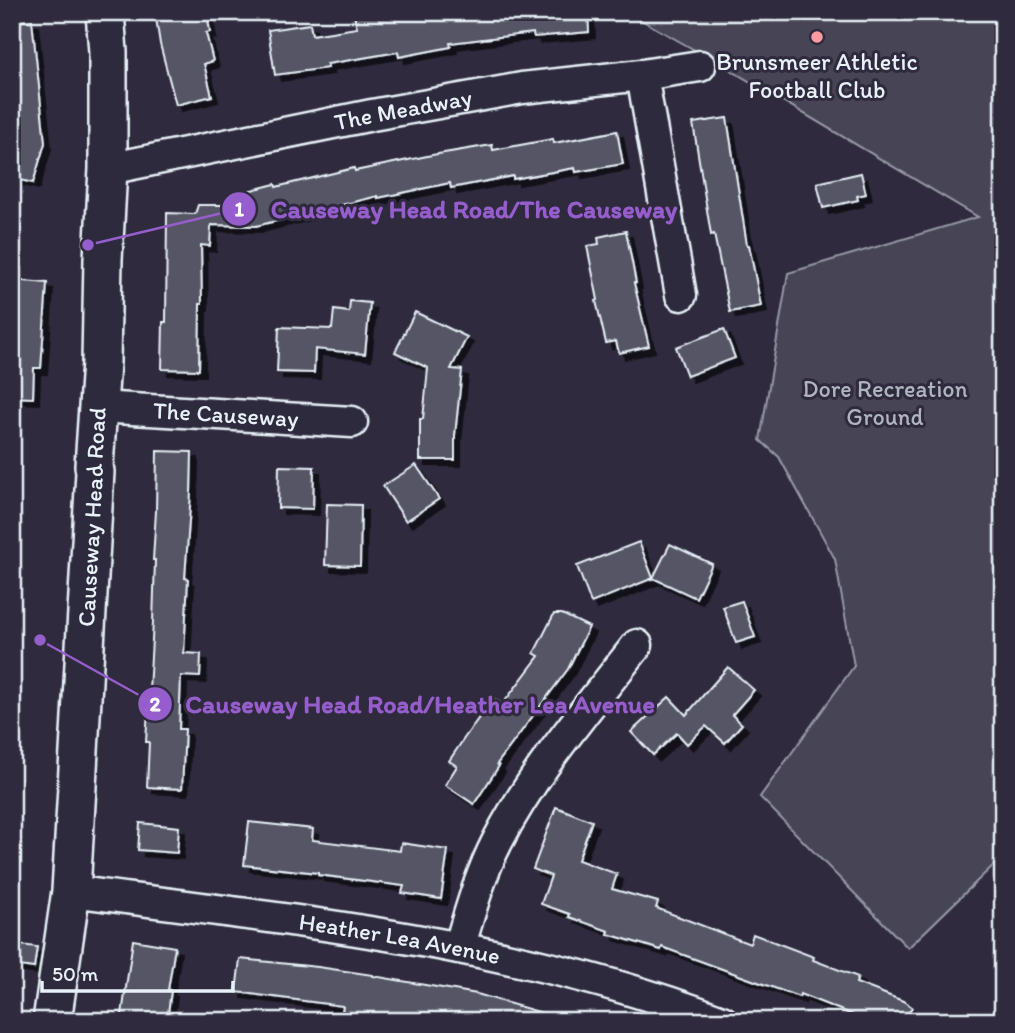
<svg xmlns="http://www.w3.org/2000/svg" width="1015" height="1033" font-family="Itim,sans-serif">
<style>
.green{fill:#464455;stroke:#979aa6;stroke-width:2}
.building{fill:#575565;stroke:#e8f1f8;stroke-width:2;filter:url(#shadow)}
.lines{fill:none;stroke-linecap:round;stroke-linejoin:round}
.minor-casing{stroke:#e8f1f8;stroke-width:35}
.tertiary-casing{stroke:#e8f1f8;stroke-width:42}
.minor{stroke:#2f2a3d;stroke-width:30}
.tertiary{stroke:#2f2a3d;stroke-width:37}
.poi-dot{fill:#ff9aa2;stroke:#2f2a3d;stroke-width:2.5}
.labels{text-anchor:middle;stroke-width:6;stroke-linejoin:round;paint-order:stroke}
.poi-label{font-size:24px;fill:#e8f1f8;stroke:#2f2a3d}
.street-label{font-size:24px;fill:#e8f1f8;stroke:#2f2a3d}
.park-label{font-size:24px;fill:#afb4bf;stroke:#2f2a3d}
.leader{fill:none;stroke:#965dcd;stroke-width:2.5}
.callout-dot{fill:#965dcd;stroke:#2f2a3d;stroke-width:2.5}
.mark-label{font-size:21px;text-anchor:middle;font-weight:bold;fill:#fff}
.callout-label{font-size:26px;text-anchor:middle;font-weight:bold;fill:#965dcd;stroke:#2f2a3d;stroke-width:6;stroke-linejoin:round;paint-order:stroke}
</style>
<defs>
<filter id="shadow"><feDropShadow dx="6" dy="6" stdDeviation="0" flood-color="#0009"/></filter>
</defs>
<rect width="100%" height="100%" fill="#2f2a3d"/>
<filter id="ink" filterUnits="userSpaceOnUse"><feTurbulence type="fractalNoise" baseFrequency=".0143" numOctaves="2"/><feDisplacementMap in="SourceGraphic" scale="14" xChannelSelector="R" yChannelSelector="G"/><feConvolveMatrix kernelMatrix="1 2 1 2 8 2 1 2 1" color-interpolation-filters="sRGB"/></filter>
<g filter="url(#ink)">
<polygon class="green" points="627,12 1003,12 1003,856 908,948 760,797 854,666 835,559 779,457 760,440 788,273 978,217 727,68"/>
<g class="building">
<polygon points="155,12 207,12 210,32 206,33 213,61 204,64 212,96 176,105 160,44"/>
<polygon points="369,12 588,12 589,32 534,37 533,33 450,43 451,47 399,57 398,52 327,64 328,68 275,75 268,30 310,24 312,35 357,28 354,15"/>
<polygon points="32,20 45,143 33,183 12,178 12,22"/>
<polygon points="727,118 747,245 749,245 761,306 730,312 714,234 711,235 693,123"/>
<polygon points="617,131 623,164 576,172 575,168 513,179 513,176 451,188 450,183 378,198 378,196 256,226 211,225 210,246 201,245 202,304 200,304 199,370 162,369 163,322 166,322 167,213 195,214 198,205 243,205 240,193 275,184 276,187 354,168 355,171 432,155 492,145 493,150 553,139 554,143"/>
<polygon points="861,173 866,194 857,196 858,200 823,208 817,183"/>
<polygon points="626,231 636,283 634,283 649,346 619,353 616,341 606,343 596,301 598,300 587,246 599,244 598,237"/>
<polygon points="12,280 47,283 41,368 34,368 33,398 12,397"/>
<polygon points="350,301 370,303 365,354 315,349 314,373 277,372 279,327 332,329 334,310 349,312"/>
<polygon points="415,312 467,337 451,369 462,370 455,435 455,460 420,460 420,419 423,419 428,368 395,352"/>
<polygon points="724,329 735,358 687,376 676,347"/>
<polygon points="157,451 192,452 191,492 185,578 188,579 184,653 201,654 200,677 181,676 179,729 185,729 182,789 147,787 149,742 146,742 153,622 155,560 153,560 156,511"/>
<polygon points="416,465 439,499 406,521 383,486"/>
<polygon points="279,466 314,467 313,509 278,508"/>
<polygon points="327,504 361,505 360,566 325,565"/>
<polygon points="639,542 653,578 670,544 712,564 696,598 653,578 591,603 577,566"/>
<polygon points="742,601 755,637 736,643 723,607"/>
<polygon points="554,614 562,614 589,627 568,669 497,764 499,766 474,804 445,785 457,766 449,761 465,737 493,698 502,705 539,656 534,653"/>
<polygon points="728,667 754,690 732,715 742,724 725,743 706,726 687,744 677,733 653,755 631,732 669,697 686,715"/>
<polygon points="556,807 592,821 578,860 617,874 612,889 658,902 656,908 750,944 753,934 814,957 813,960 858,977 856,983 903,1001 912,1007 904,1021 868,1021 800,994 799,997 662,947 661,950 608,934 609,931 569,917 570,914 541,904 551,876 533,869"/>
<polygon points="249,822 313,829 312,840 400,851 401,843 448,850 441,899 402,893 404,886 318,875 318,873 244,865"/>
<polygon points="140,823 179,827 177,853 138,850"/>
<polygon points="133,940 175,947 168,990 171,991 167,1021 121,1021"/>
<polygon points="12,944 37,947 34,968 12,965"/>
<polygon points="240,959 318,967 373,975 373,976 477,994 549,1015 548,1021 366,1021 341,1017 343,1006 236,992"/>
</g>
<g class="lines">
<defs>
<g id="minor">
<polyline points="642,75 681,295"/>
<path id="s1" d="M108 169 372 115 522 88 642 75 700 66"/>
<path id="s2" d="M98 407 352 422"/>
<path id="s3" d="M71 891C289 920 515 942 722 1021"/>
<path d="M459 948C470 912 480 875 497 842 534 770 588 708 637 645"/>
</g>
<g id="tertiary">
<path id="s4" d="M52 1021 71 891 95 472 94 466 101 362 103 259 108 169V52L105 12"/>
</g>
</defs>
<use href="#minor" class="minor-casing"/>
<use href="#tertiary" class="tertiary-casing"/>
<use href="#minor" class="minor"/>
<use href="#tertiary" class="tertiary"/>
</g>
</g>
<circle class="poi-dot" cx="817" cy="37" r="7"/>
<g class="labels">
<g class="poi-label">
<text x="817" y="70">Brunsmeer Athletic<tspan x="817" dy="28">Football Club</tspan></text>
</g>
<g class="street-label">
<text dy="8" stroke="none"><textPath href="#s1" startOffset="301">The Meadway</textPath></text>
<text dy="8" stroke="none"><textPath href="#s2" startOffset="128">The Causeway</textPath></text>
<text dy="8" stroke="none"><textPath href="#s4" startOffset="506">Causeway Head Road</textPath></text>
<text dy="8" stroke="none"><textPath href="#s3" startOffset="332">Heather Lea Avenue</textPath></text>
</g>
<g class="park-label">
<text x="885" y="397">Dore Recreation<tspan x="885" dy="28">Ground</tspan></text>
</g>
</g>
<path class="leader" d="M88 245L239 209M40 640L155 704"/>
<g class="callout-dot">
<circle cx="88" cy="245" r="7"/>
<circle cx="40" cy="640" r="7"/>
<circle cx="239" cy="209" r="18"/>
<circle cx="155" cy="704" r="18"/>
</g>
<g class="mark-label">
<text x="239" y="216">1</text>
<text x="155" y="711">2</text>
</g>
<g class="callout-label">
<text x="474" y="218">Causeway Head Road/The Causeway</text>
<text x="420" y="713">Causeway Head Road/Heather Lea Avenue</text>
</g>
<rect width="1015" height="1033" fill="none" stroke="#2f2a3d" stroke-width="42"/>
<rect x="21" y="21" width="973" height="991" fill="none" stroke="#e8f1f8" stroke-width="2.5" filter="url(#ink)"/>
<path d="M42 981v10h191v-10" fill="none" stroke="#e8f1f8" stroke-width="3.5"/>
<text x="52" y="981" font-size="21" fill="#e8f1f8" stroke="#2f2a3d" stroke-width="5" paint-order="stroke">50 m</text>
</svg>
